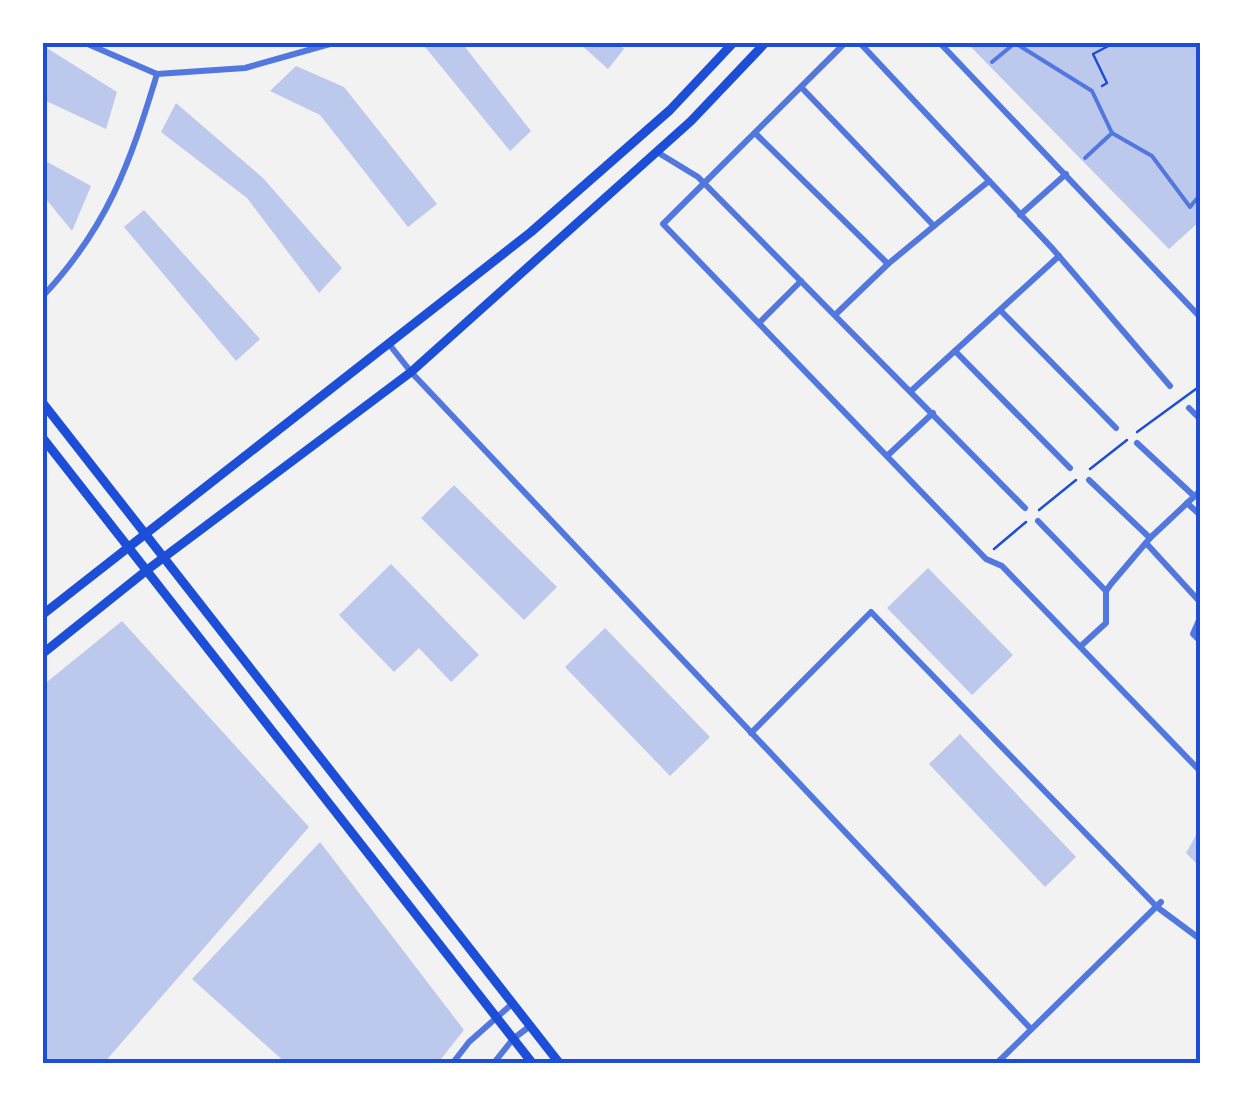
<svg xmlns="http://www.w3.org/2000/svg" width="1243" height="1106" font-family="'Roboto Serif',serif">
<style>
.building{fill:#bdc9ec}
.lines{fill:none;stroke-linecap:round;stroke-linejoin:round}
.path{stroke:#1d4ed8;stroke-width:2.5}
.service{stroke:#5277de;stroke-width:4}
.minor{stroke:#5277de;stroke-width:6}
.secondary{stroke:#1d4ed8;stroke-width:9}
.neatline{fill:none;stroke:#1d4ed8;stroke-width:4}
</style>
<rect width="100%" height="100%" fill="#f2f2f2"/>
<g class="building">
<polygon points="421,42 461,42 531,131 510,151"/>
<polygon points="578,42 617,42 624,49 608,69"/>
<polygon points="966,42 1200,42 1200,221 1169,249"/>
<polygon points="42,45 117,92 106,129 42,99"/>
<polygon points="296,66 344,87 437,204 408,227 320,115 270,91"/>
<polygon points="176,103 263,178 342,268 319,293 247,198 161,132"/>
<polygon points="42,159 91,186 72,231 42,194"/>
<polygon points="144,210 260,339 236,361 124,227"/>
<polygon points="454,485 557,587 524,620 421,518"/>
<polygon points="391,564 479,655 451,682 419,648 394,672 339,615"/>
<polygon points="928,568 1013,655 972,695 887,608"/>
<polygon points="122,621 309,827 103,1064 42,1064 42,686"/>
<polygon points="605,628 710,737 670,776 565,667"/>
<polygon points="960,734 1076,857 1045,887 929,764"/>
<polygon points="1200,828 1200,867 1186,853"/>
<polygon points="320,842 464,1030 437,1064 287,1064 192,979"/>
</g>
<g class="lines">
<g class="path">
<polyline points="1102,86 1107,83 1093,54 1116,42"/>
<polyline points="1137,432 1200,386"/>
<polyline points="1090,469 1127,440"/>
<polyline points="1039,510 1076,480"/>
<polyline points="994,549 1026,522"/>
</g>
<g class="service">
<polyline points="992,62 1015,43 1092,91 1112,133 1152,156 1190,207 1200,195"/>
<polyline points="1085,158 1112,133"/>
</g>
<g class="minor">
<polyline points="83,42 157,74 245,68 337,42"/>
<polyline points="846,42 663,224 986,559 1002,566 1200,771"/>
<polyline points="859,42 1052,248 1170,386"/>
<polyline points="939,42 1200,317"/>
<polyline points="801,87 934,226 989,181"/>
<polyline points="755,133 888,264"/>
<polyline points="657,152 698,177 1025,508"/>
<polyline points="1020,215 1066,174"/>
<path d="M42 297C108 227 130 163 157 74"/>
<polyline points="1000,310 1116,428"/>
<polyline points="835,315 888,264 934,226"/>
<polyline points="759,323 801,281"/>
<polyline points="389,344 411,372 1031,1029"/>
<polyline points="955,351 1070,468"/>
<polyline points="911,391 1059,256"/>
<polyline points="1189,408 1200,419"/>
<polyline points="1137,443 1194,496"/>
<polyline points="887,456 933,413"/>
<polyline points="1089,480 1150,538"/>
<polyline points="1187,503 1200,515"/>
<polyline points="1038,521 1106,591"/>
<polyline points="1146,543 1200,602"/>
<polyline points="1200,618 1193,634 1200,641"/>
<polyline points="1082,645 1106,623 1106,591 1111,584 1150,538 1200,491"/>
<polyline points="751,733 871,612 1157,907 1200,939"/>
<polyline points="452,1064 469,1042 513,1003"/>
<polyline points="493,1064 513,1039 530,1026"/>
<polyline points="996,1064 1161,902"/>
</g>
<g class="secondary">
<polyline points="42,402 560,1064"/>
<polyline points="42,437 533,1064"/>
<polyline points="42,615 531,232 670,110 734,42"/>
<polyline points="42,654 147,570 411,372 691,121 766,42"/>
</g>
</g>
<rect width="1243" height="1106" fill="none" stroke="#ffffff" stroke-width="90"/>
<rect x="45" y="45" width="1153" height="1016" class="neatline"/>
</svg>
